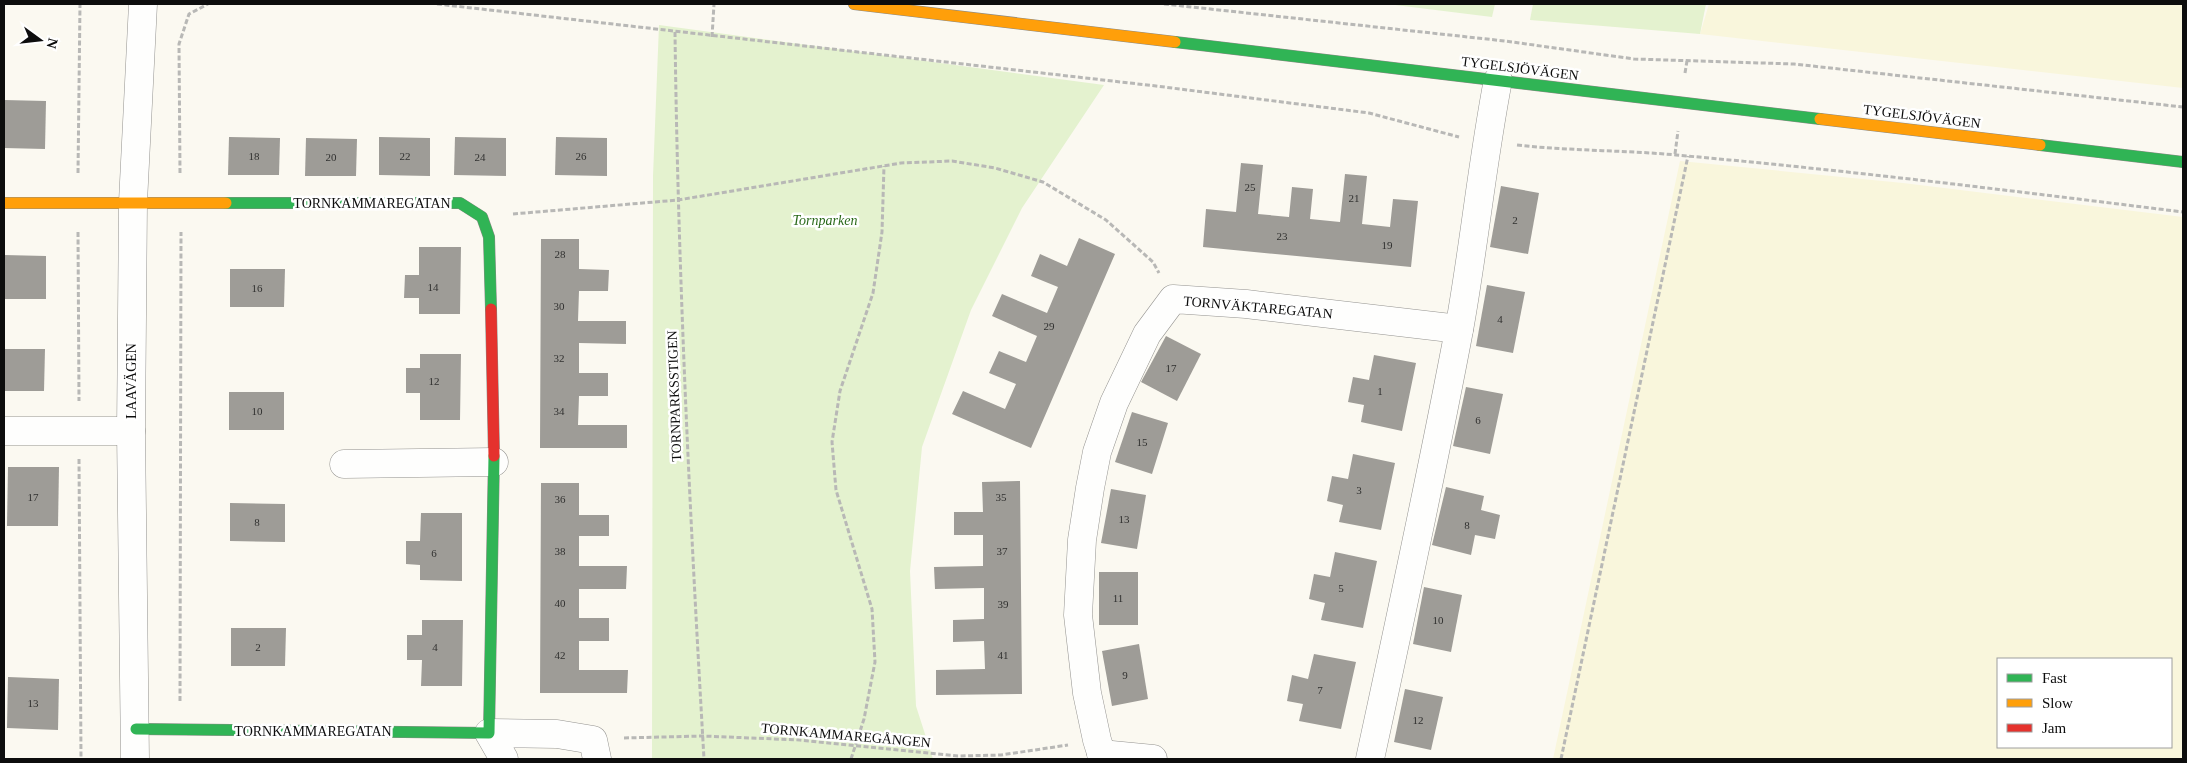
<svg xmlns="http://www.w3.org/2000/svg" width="2187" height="763" font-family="'Times New Roman',serif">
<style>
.farmland{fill:#f9f6dc;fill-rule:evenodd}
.green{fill:#e4f2cf}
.building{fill:#9e9c97}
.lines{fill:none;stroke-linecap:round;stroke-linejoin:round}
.street-casing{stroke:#949390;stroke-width:29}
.fast-casing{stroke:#8b8a86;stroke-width:12}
.slow-casing{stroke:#8b8a86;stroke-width:12}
.jam-casing{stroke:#8b8a86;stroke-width:12}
.path{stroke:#b8b8b6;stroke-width:3;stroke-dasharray:5 2.5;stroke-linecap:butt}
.street{stroke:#fefefd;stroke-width:28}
.fast{stroke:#30b455;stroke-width:11}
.slow{stroke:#ff9f0a;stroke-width:11}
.jam{stroke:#e5322d;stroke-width:11}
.labels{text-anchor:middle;stroke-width:5;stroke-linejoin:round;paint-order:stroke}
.number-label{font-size:11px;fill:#313130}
.street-label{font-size:14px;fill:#0d0d0d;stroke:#fff}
.park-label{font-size:14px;font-style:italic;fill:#2a691a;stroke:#fff}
</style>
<rect width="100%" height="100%" fill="#fbf9f1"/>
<g class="farmland">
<polygon points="1709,4 2183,4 2183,88 1700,34"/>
<path d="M1680 161 1903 183 2183 217V759H1553ZM1998 659H2171V747H1998Z"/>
</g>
<g class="green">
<polygon points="1387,4 1495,4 1492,17"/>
<polygon points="1533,4 1706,4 1700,34 1530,20"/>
<polygon points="659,25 1104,85 1022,208 971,310 922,447 910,571 916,706 933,759 652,759 653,176"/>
</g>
<g class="building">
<polygon points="4,100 46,101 45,149 4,148"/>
<polygon points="229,137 280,138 279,175 228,175"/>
<polygon points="379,137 430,138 430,176 379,175"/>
<polygon points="455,137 506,138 506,176 454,175"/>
<polygon points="556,137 607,138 607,176 555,175"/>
<polygon points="306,138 357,139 356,176 305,176"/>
<polygon points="1241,163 1263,165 1258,214 1289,217 1292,187 1313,189 1310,219 1340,222 1345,174 1367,176 1362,224 1390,227 1393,199 1418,201 1411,267 1203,247 1206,209 1236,212"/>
<polygon points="1501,186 1539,193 1528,254 1490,247"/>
<polygon points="1079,238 1115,254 1031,448 952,414 963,391 1005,409 1016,384 989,373 999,351 1026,362 1037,336 992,316 1002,294 1047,313 1058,287 1031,276 1040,254 1067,266"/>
<polygon points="541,239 579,239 579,269 609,270 608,291 579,291 578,321 626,321 626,344 579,343 579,373 608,373 608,396 579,396 578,425 627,425 627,448 540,448"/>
<polygon points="419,247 461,247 460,314 419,314 419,298 404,298 405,275 419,275"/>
<polygon points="4,255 46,256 46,299 4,299"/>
<polygon points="230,269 285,269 284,307 230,307"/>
<polygon points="1487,285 1525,292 1513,353 1476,346"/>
<polygon points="1166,336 1201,354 1177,401 1141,382"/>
<polygon points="4,349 45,349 44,391 4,391"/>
<polygon points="420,354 461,354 460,420 420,420 420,393 406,393 406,368 420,368"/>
<polygon points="1374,355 1416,363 1402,431 1361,422 1364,405 1348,402 1353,377 1369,380"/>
<polygon points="1466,387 1503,394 1490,454 1453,446"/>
<rect x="229" y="392" width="55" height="38"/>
<polygon points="1132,412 1168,423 1152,474 1115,462"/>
<polygon points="1353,454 1395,463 1381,530 1339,522 1343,505 1327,501 1332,476 1348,479"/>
<polygon points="8,467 59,467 58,526 7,526"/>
<polygon points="1020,481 1022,694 936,695 936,670 985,669 984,641 953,642 953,620 984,619 984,588 935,589 934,567 983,566 983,535 954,535 954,512 983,512 982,482"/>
<polygon points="541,483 579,483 579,515 609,515 609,536 579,536 579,566 627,566 626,589 579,589 579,618 609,618 609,641 579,641 579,670 628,670 627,693 540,693"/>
<polygon points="1446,487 1484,496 1481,510 1500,515 1495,539 1475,535 1471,555 1432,545"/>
<polygon points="1111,489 1146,495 1137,549 1101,543"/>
<polygon points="230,503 285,504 285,542 230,541"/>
<polygon points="421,513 462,513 462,581 420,580 420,565 406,564 406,541 420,541"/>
<polygon points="1335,552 1377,561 1363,628 1321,620 1325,603 1309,599 1314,574 1330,577"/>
<rect x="1099" y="572" width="39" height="53"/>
<polygon points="1424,587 1462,595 1451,652 1413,644"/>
<polygon points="422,620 463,620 462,686 421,686 422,660 407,660 407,635 422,635"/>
<polygon points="231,628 286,628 285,666 231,666"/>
<polygon points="1139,644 1148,699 1112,706 1102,651"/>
<polygon points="1314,654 1356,662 1341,729 1299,721 1303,704 1287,701 1292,675 1308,679"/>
<polygon points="8,677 59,679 58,730 7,728"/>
<polygon points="1405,689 1443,697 1431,750 1394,742"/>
</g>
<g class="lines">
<defs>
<g id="street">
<polyline points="4,431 131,431"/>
<polyline points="344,464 494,462"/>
<polyline points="1101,754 1153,759"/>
<polyline points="135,759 131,431 133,202 143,4"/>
<polyline points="504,759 489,733 557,734 593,740 597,759"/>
<polyline points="1103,759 1097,740 1087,693 1078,615 1082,540 1090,488 1097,452 1114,403 1147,334 1173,299 1246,304 1459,329"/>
<path d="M1370 759C1401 616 1432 473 1459 330 1474 247 1482 163 1498 80"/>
</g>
<g id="fast">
<polyline points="1175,42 1820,119"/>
<polyline points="2040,145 2183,162"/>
<polyline points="226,203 460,203 482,217 489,237 491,309"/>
<polyline points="136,729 489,733 494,456"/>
</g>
<g id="slow">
<polyline points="854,4 1175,42"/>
<polyline points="1820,119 2040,145"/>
<polyline points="4,203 226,203"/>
</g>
<polyline id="jam" points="491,309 494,456"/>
</defs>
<use href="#street" class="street-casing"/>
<use href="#fast" class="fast-casing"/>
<use href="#slow" class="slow-casing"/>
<use href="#jam" class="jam-casing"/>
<g class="path">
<polyline points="437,4 1156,86 1369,113 1459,137"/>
<polyline points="1164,4 1505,41 1634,59 1794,64 2183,107"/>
<path d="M675 32C678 275 690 517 704 759"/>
<polyline points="712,37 714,4"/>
<polyline points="1685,73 1687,61"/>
<path d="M1517 145C1570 151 1623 150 1676 155 1845 170 2014 191 2183 212"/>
<polyline points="1675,154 1678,131"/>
<polyline points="78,173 80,4"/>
<polyline points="180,173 179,44 189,14 208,4"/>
<polyline points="513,214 678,200 901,163 952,161 995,168 1043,182 1106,220 1153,262 1159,273"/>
<polyline points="78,232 79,401"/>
<polyline points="79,459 81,759"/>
<polyline points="180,701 181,232"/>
<polyline points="624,738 703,736 800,740 958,756 1001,755 1068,745"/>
<polyline points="851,759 864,719 875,662 872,609 836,490 832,442 840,391 873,293 882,232 884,166"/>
<polyline points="1561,759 1688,156"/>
</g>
<use href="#street" class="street"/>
<use href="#fast" class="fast"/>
<use href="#slow" class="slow"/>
<use href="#jam" class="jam"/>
</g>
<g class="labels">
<g class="number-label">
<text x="254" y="160">18</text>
<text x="405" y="160">22</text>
<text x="581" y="160">26</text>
<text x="331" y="161">20</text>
<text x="480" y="161">24</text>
<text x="1250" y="191">25</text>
<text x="1354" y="202">21</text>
<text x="1515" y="224">2</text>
<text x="1282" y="240">23</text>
<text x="1387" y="249">19</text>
<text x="560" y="258">28</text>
<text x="433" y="291">14</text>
<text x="257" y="292">16</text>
<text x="559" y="310">30</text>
<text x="1500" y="323">4</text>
<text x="1049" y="330">29</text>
<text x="559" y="362">32</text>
<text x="1171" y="372">17</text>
<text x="434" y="385">12</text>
<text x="1380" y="395">1</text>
<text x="257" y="415">10</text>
<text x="559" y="415">34</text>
<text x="1478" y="424">6</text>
<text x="1142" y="446">15</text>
<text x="1359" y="494">3</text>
<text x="33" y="501">17</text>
<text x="1001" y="501">35</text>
<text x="560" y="503">36</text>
<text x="1124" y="523">13</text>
<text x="257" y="526">8</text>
<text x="1467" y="529">8</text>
<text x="560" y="555">38</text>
<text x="1002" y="555">37</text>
<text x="434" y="557">6</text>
<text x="1341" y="592">5</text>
<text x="1118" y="602">11</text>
<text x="560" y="607">40</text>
<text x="1003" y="608">39</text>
<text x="1438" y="624">10</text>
<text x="258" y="651">2</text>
<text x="435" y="651">4</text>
<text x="560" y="659">42</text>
<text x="1003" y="659">41</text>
<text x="1125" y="679">9</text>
<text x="1320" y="694">7</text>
<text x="33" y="707">13</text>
<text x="1418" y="724">12</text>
</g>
<g class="street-label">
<text transform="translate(1520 68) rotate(7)" y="5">TYGELSJÖVÄGEN</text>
<text transform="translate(1922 116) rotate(7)" y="5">TYGELSJÖVÄGEN</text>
<text x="372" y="208">TORNKAMMAREGATAN</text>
<text transform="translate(1258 307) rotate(5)" y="5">TORNVÄKTAREGATAN</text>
<text transform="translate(131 381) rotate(-90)" y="5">LAAVÄGEN</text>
<text transform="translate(674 396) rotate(-92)" y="5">TORNPARKSSTIGEN</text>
<text x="313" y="736">TORNKAMMAREGATAN</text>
<text transform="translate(846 735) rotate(5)" y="5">TORNKAMMAREGÅNGEN</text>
</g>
<g class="park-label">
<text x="825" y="225">Tornparken</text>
</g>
</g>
<rect width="2187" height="763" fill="none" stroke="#0d0d0d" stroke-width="10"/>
<rect x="1997" y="658" width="175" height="90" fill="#ffffff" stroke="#9e9e9e"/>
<rect x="2007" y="674" width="25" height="8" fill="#30b455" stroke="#9e9e9e"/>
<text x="2042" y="683" font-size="15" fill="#0d0d0d">Fast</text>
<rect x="2007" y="699" width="25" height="8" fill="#ff9f0a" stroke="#9e9e9e"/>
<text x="2042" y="708" font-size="15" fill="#0d0d0d">Slow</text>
<rect x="2007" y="724" width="25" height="8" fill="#e5322d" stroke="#9e9e9e"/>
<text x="2042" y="733" font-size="15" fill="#0d0d0d">Jam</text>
<g transform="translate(40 40) rotate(105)" stroke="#ffffff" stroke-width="4" paint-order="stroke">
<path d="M0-4L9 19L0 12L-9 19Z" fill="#0d0d0d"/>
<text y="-8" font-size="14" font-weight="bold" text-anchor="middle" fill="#0d0d0d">N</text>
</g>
</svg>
